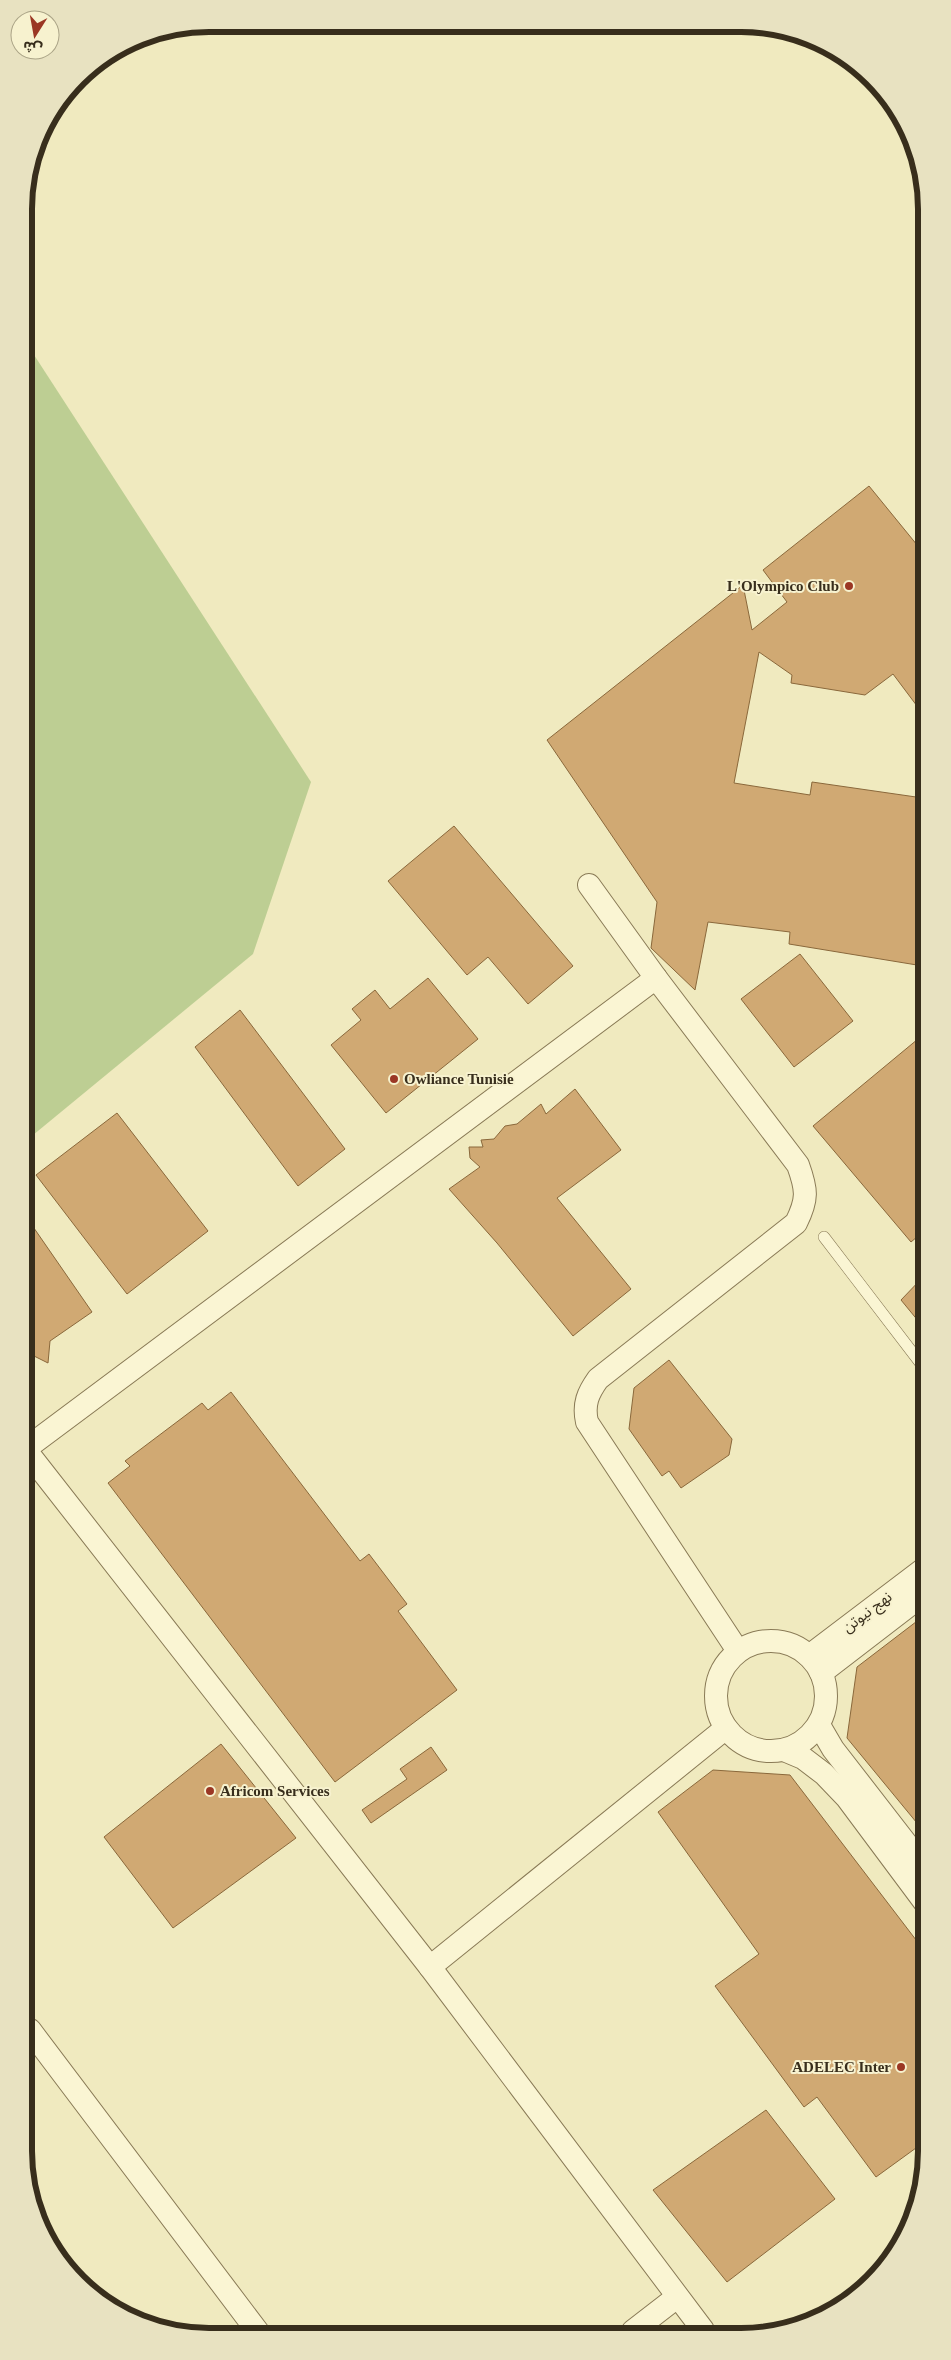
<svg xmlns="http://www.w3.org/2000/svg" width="951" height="2360" font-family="'Times New Roman','Noto Sans Arabic',serif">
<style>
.green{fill:#bdce93}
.building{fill:#d0a973;stroke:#8a683b}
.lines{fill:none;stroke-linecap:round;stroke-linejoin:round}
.service-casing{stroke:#897a56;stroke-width:12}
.minor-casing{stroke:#897a56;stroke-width:24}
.service{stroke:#faf5d3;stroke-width:11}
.minor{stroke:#faf5d3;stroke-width:22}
.poi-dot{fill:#9b3724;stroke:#f7f2cf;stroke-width:2}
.labels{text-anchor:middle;stroke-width:4;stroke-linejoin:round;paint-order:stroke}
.poi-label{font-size:15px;font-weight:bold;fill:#382e1c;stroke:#f7f2cf;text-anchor:end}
.street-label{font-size:15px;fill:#382e1c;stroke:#f7f2cf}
.rim{fill:none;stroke:#382e1c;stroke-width:6}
</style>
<rect width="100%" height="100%" fill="#f0eabf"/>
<polygon class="green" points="25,341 311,782 253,954 27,1140"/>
<g class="building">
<polygon points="869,486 922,551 923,714 893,674 865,695 791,683 792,675 759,652 734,783 810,795 812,782 923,798 923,966 789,944 790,932 708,922 695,990 651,948 657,902 547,740 743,585 752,630 787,602 763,570"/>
<polygon points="454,826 573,966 528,1004 488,957 467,975 388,881"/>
<polygon points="800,954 853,1021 794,1067 741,999"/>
<polygon points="428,978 478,1039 386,1113 331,1045 361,1020 352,1009 375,990 390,1009"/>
<polygon points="240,1010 345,1149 298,1186 195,1047"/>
<polygon points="924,1034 924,1231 911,1242 813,1126"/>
<polygon points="575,1089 621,1150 557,1198 631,1289 573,1336 497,1243 449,1189 480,1167 470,1158 469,1147 483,1147 481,1140 494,1139 505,1126 517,1124 541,1104 546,1114"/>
<polygon points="117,1113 208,1231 127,1294 36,1175"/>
<polygon points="27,1218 92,1312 50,1341 48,1363 28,1353"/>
<polygon points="924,1276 924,1328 901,1300"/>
<polygon points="669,1360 732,1439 729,1455 681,1488 669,1471 662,1476 629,1429 634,1388"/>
<polygon points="231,1392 360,1561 369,1554 407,1604 398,1611 457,1690 335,1782 108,1483 130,1466 125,1461 202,1403 208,1410"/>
<polygon points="925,1615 926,1834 847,1738 857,1667"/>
<polygon points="221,1744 296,1838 173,1928 104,1837"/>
<polygon points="431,1747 447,1770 371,1823 362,1810 407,1779 400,1769"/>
<polygon points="713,1770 790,1775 926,1953 927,2140 876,2177 817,2097 804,2107 715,1986 759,1954 658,1812"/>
<polygon points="766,2110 835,2199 727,2282 653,2190"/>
</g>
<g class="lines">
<defs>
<polyline id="service" points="824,1237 925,1369"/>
<g id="minor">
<path d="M589 885 656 978 798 1165C807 1190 808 1199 796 1223L598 1379C588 1393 583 1404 587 1422L738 1651"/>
<polyline points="28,1447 656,978"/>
<polyline points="28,1453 430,1967 703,2330"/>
<circle cx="771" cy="1696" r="55"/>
<polyline points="809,1656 925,1568"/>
<polyline points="821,1673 925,1593"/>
<polyline points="819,1725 833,1749 926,1869"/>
<polyline points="784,1750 803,1758 824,1774 847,1798 926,1904"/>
<polyline points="430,1967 726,1728"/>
<polyline points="30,2030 258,2332"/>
<polyline points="633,2331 677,2297"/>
</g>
</defs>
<use href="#service" class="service-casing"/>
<use href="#minor" class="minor-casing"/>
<use href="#service" class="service"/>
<use href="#minor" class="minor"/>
</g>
<g class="poi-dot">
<circle cx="849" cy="586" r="5"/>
<circle cx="394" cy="1079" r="5"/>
<circle cx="210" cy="1791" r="5"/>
<circle cx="901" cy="2067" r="5"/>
</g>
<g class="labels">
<g class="poi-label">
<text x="839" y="591">L'Olympico Club</text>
<text x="404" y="1084" text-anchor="start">Owliance Tunisie</text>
<text x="220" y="1796" text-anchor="start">Africom Services</text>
<text x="891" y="2072">ADELEC Inter</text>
</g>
<g class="street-label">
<text transform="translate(867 1612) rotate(-37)" y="5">نهج نيوتن</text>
</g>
</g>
<path d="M0 0H951V2360H0ZM209 32H741A177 177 0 0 1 918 209V2151A177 177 0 0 1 741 2328H209A177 177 0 0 1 32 2151V209A177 177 0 0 1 209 32Z" fill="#e8e2c1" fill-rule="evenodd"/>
<path class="rim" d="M209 32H741A177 177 0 0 1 918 209V2151A177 177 0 0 1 741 2328H209A177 177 0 0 1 32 2151V209A177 177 0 0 1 209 32Z"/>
<g transform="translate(35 35) rotate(191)"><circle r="24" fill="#f7f2cf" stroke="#aba487"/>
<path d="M0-4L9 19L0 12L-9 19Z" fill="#9b3724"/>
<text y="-8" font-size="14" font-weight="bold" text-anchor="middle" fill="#382e1c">ش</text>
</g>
</svg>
